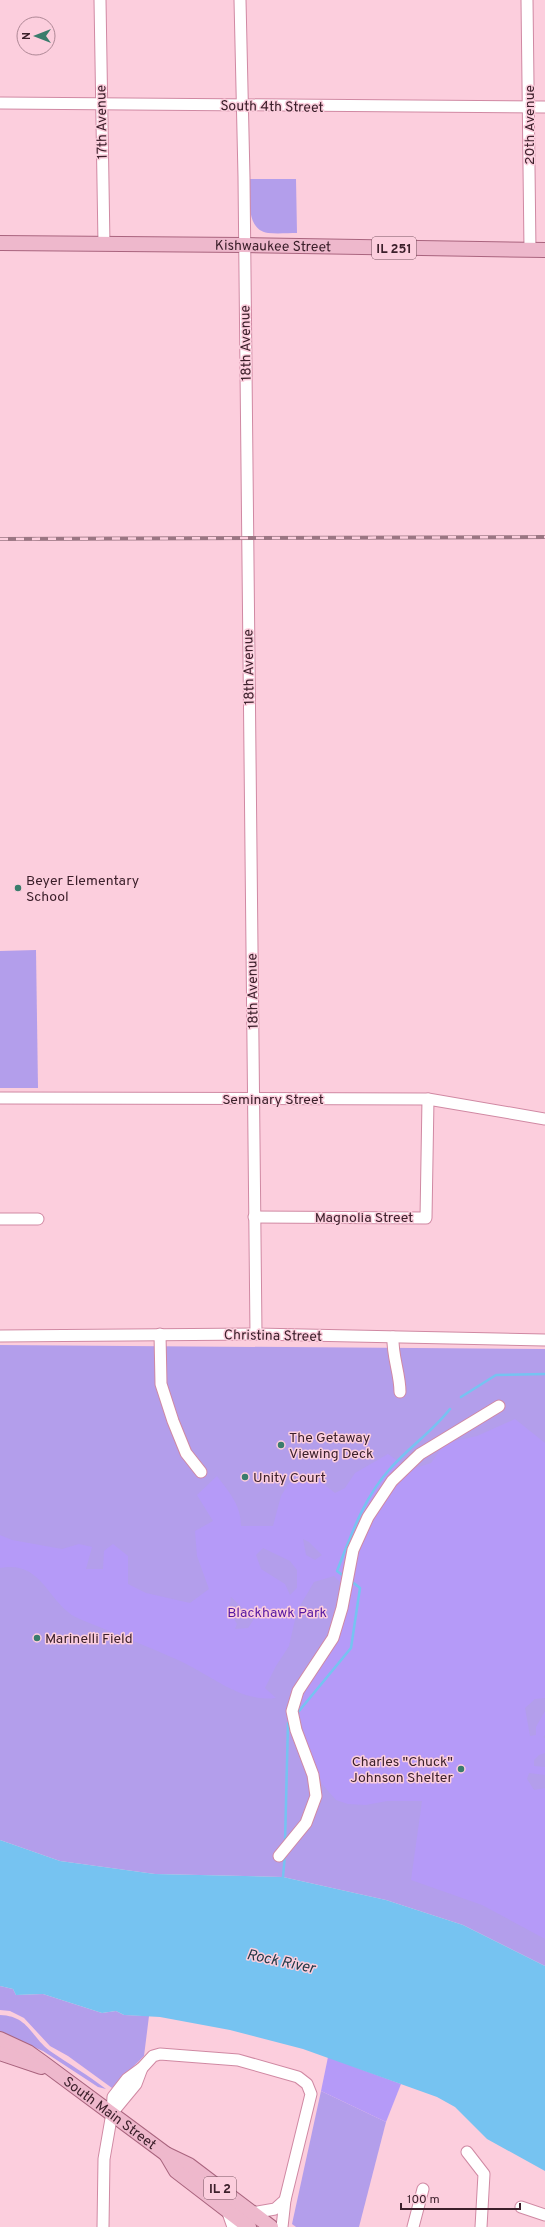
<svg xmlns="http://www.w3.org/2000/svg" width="545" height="2227" font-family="Overpass,sans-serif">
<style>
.green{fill:#b39eeb}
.forest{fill:#b59af8;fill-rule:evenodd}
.water{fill:#76c3f1}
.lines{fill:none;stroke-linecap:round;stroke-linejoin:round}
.stream{stroke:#76c3f1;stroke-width:2.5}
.minor-casing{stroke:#d089a3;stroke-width:13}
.major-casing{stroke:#a9647e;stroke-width:16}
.minor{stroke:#fff;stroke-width:11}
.major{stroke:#eeb8cc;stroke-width:14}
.rail-casing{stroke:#9b7683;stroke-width:4}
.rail{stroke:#fccedd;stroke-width:2.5;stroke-dasharray:8;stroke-linecap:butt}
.poi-dot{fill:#3a7c6c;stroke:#fccedd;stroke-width:1.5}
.labels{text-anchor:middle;stroke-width:3;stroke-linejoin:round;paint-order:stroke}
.shield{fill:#fccedd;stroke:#765460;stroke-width:1}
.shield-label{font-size:13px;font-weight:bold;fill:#3c202b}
.street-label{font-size:14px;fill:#3c202b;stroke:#fccedd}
.poi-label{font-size:14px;fill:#3c202b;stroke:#fccedd;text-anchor:start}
.park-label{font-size:14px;fill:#5617a2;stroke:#fccedd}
.water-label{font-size:15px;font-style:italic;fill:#223a48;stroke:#fccedd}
</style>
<rect width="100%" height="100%" fill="#fccedd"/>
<g class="green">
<path d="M250 179H296L297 233C288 233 278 234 268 233 245 230 250 196 250 179Z"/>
<polygon points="36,950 38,1088 0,1088 0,951"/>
<polygon points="0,1345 545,1349 545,1966 463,1925 386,1900 283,1877 155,1874 60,1861 0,1840"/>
<polygon points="0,1986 13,1989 16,1995 43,1994 102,2013 116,2011 124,2015 149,2016 144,2056 112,2088 68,2056 50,2046 24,2018 10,2011 0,2010"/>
<path d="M0 2015C29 2016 31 2037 50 2051 69 2064 88 2075 106 2089L98 2087 43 2051 0 2033Z"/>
<polygon points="321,2091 386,2122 359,2227 296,2227 292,2224"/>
</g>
<g class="forest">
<path d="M515 1419 545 1443V1698L535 1699 525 1708 530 1736 536 1735V1727L545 1711V1735L543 1737 545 1738V1753L539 1755 534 1760V1766L545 1767V1775L529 1773 527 1779 534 1790 545 1788V1939L482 1905 411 1880 422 1801H387L366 1805 348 1804 336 1800 322 1784 309 1751 300 1717 299 1698 349 1591 334 1576 314 1582 297 1611 289 1646 276 1666 265 1688 276 1698C240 1703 210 1674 178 1660 147 1646 114 1633 82 1620 78 1618 72 1616 68 1612 45 1593 38 1561 0 1568V1535L12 1540 62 1549 79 1544 92 1547 86 1569H103L104 1551 113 1544 128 1556V1584L146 1593 190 1603 209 1589 197 1556 195 1531 213 1521 197 1495 217 1476C229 1492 241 1505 241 1526H273L281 1496 289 1483 317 1479 335 1493 345 1488 355 1473 388 1454 410 1470 431 1463 445 1443 477 1436ZM303 1539 309 1542 322 1555 315 1560 306 1555ZM263 1548 290 1561 297 1570V1588L290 1595 285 1584 261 1569 256 1555ZM231 1597 254 1619 248 1628 235 1629 237 1624 229 1611Z"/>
<polygon points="328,2057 401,2084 386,2122 321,2091"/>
</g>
<polygon class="water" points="0,1840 60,1861 155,1874 283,1877 386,1900 463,1925 545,1966 545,2171 487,2139 455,2107 437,2097 303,2049 230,2030 160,2017 124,2015 116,2011 102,2013 43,1994 16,1995 13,1989 0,1986"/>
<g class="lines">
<g class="stream">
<polyline points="461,1397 496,1375 545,1374"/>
<path d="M345 1577 337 1571C351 1536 363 1499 389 1470 408 1448 432 1432 450 1409"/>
<polyline points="299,1711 351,1648 360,1588 351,1581"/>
<polyline points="285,1843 288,1723"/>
<polyline points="283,1877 285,1854"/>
</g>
<defs>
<g id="minor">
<polyline points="100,0 104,244"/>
<polyline points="240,0 244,177 256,1334"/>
<polyline points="527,0 530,250"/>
<polyline points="0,103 545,107"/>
<polyline points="0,1098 428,1099 545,1119"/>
<polyline points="254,1217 426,1218 428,1099"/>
<polyline points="0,1219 38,1219"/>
<polyline points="160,1334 161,1384 173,1421 186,1453 201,1472"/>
<polyline points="0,1336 256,1334 545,1340"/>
<path d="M393 1337C392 1356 400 1373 400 1392"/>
<polyline points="279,1856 306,1823 316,1796 313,1775 296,1730 292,1711 298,1691 333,1638 342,1608 353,1550 368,1517 392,1481 420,1454 499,1406"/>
<polyline points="112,2113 136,2084 142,2068"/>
<polyline points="467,2152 484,2174 481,2227"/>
<polyline points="521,2207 545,2215"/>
<polyline points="227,2210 233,2227"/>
<polyline points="252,2213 275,2209 285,2200"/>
<polyline points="103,2227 104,2159 112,2113 113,2097 127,2079 142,2068 153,2056 160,2054 238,2060 298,2077 307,2084 311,2094 285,2200 282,2227"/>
<polyline points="413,2227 423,2189"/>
</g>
<g id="major">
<path id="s1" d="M0 243 243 245 545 250"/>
<path id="s2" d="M0 2039 28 2052 42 2062 166 2154 189 2165 271 2227"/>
<polyline points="0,2053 41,2067"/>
<polyline points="166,2154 176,2171 249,2227"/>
</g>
</defs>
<use href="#minor" class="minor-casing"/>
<use href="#major" class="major-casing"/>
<use href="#minor" class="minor"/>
<use href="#major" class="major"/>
<defs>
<polyline id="rail" points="0,539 545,537"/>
</defs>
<use href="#rail" class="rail-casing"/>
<use href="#rail" class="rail"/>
</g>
<g class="poi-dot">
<circle cx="18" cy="888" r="4"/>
<circle cx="281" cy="1445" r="4"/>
<circle cx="245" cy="1477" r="4"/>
<circle cx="37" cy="1638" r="4"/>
<circle cx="461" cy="1769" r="4"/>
</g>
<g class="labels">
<g class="shield">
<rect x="372" y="237" width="44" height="22" rx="3"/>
<rect x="204" y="2177" width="32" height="22" rx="3"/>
</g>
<g class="shield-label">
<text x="394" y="253">IL 251</text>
<text x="220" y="2193">IL 2</text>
</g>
<g class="street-label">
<text transform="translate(272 106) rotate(1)" y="5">South 4th Street</text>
<text transform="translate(101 122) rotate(-91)" y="5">17th Avenue</text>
<text transform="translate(529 125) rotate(-90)" y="5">20th Avenue</text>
<text dy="5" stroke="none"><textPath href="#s1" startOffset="273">Kishwaukee Street</textPath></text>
<text transform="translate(245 343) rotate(-91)" y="5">18th Avenue</text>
<text transform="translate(248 667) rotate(-91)" y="5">18th Avenue</text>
<text transform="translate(252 991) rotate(-91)" y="5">18th Avenue</text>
<text x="273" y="1104">Seminary Street</text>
<text x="364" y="1222">Magnolia Street</text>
<text transform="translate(273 1335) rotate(1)" y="5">Christina Street</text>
<text dy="5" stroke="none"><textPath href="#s2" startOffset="133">South Main Street</textPath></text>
</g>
<g class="poi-label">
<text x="26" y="885">Beyer Elementary<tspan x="26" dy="16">School</tspan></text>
<text x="289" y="1442">The Getaway<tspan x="289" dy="16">Viewing Deck</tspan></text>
<text x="253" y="1482">Unity Court</text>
<text x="45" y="1643">Marinelli Field</text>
<text x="453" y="1766" text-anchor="end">Charles "Chuck"<tspan x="453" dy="16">Johnson Shelter</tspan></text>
</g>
<g class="park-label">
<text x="277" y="1617">Blackhawk Park</text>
</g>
<g class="water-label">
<text transform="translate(281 1961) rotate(12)" y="5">Rock River</text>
</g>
</g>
<g transform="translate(36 36) rotate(270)"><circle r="19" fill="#fccedd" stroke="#af8896"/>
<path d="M0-3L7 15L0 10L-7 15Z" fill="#3a7c6c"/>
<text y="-6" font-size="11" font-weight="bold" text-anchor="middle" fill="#3c202b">N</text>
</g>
<path d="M401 2203v6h119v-6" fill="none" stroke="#3c202b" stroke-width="2"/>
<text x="407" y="2203" font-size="12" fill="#3c202b" stroke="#fccedd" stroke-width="3" paint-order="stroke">100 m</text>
</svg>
